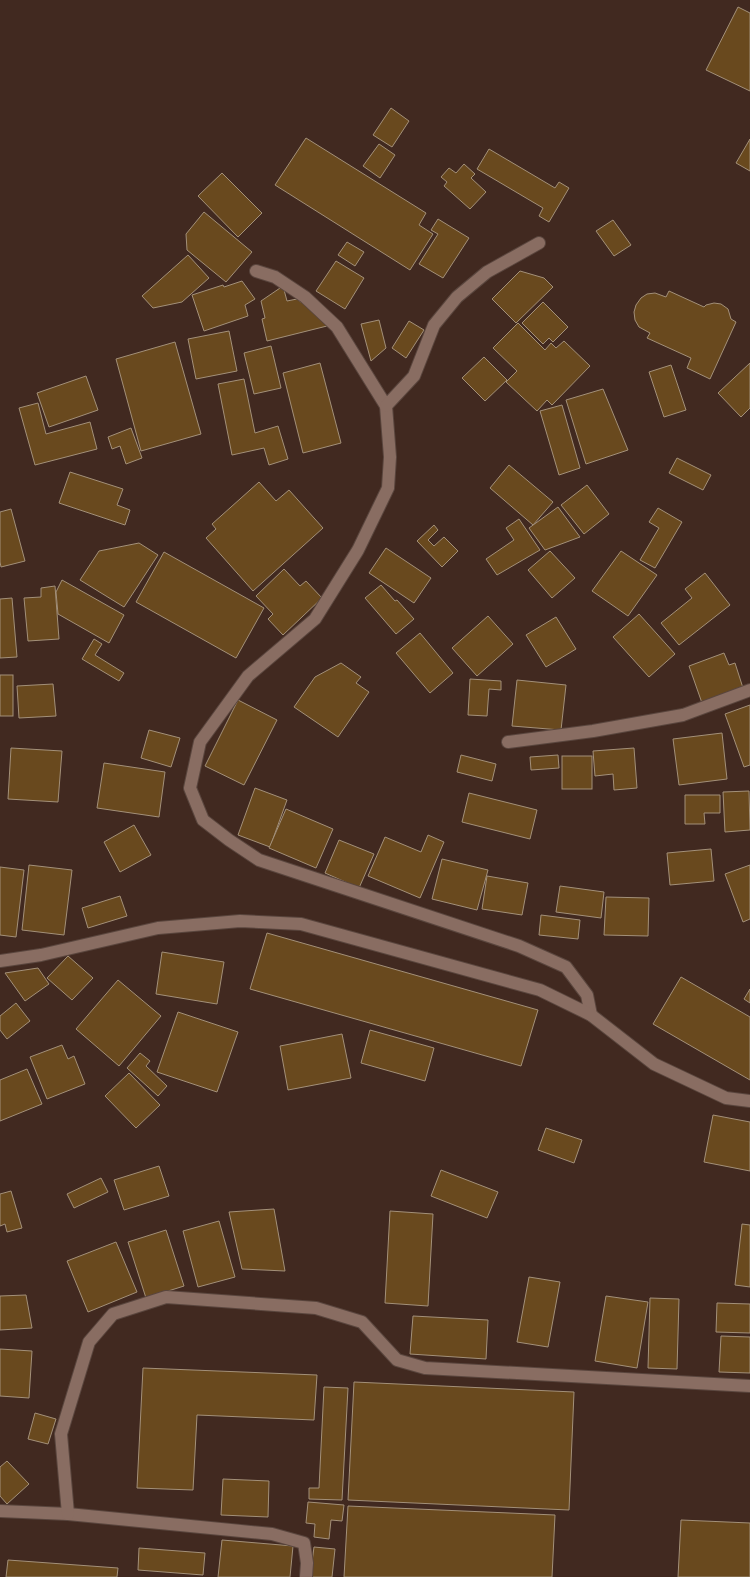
<svg xmlns="http://www.w3.org/2000/svg" width="750" height="1577" font-family="'Titillium Web',sans-serif">
<style>
.building{fill:#69491e;stroke:#a39079}
.lines{fill:none;stroke-linecap:round;stroke-linejoin:round}
.minor-casing{stroke:#5a463e;stroke-width:14}
.minor{stroke:#896d62;stroke-width:12}
</style>
<rect width="100%" height="100%" fill="#412920"/>
<g class="building">
<polygon points="738,7 750,13 750,91 706,70"/>
<polygon points="391,108 409,121 392,147 373,135"/>
<polygon points="306,138 426,213 419,225 433,234 410,270 275,185"/>
<polygon points="750,139 750,171 736,163"/>
<polygon points="379,144 395,155 380,178 363,166"/>
<polygon points="489,149 555,188 559,182 569,188 549,222 539,216 543,208 477,169"/>
<polygon points="464,164 475,174 471,178 486,192 470,209 444,186 447,182 441,177 449,168 456,173"/>
<polygon points="222,173 262,213 238,237 198,196"/>
<polygon points="204,212 252,252 226,282 187,250 186,234"/>
<polygon points="438,219 469,238 443,278 419,264 438,234 431,230"/>
<polygon points="613,220 631,245 614,256 596,231"/>
<polygon points="347,242 364,252 355,266 338,255"/>
<polygon points="188,255 209,278 182,302 153,308 142,296"/>
<polygon points="336,261 364,278 345,309 316,291"/>
<polygon points="520,271 544,278 553,287 516,323 492,299"/>
<polygon points="242,281 255,299 245,305 248,316 204,331 192,295 223,285 224,287"/>
<polygon points="283,286 287,301 297,299 331,325 267,341 262,319 265,318 261,301"/>
<polygon points="669,291 704,307 706,305 714,303 721,304 728,309 731,319 736,322 710,379 687,368 691,358 647,338 650,333 639,327 635,320 634,312 636,305 641,298 647,294 655,293 666,297"/>
<polygon points="543,302 568,327 553,342 549,338 543,344 522,323"/>
<polygon points="379,320 386,348 371,361 361,324"/>
<polygon points="409,321 424,330 406,358 392,348"/>
<polygon points="518,323 545,350 551,343 556,348 564,341 590,366 552,405 547,400 537,411 506,382 517,371 493,348"/>
<polygon points="229,331 237,371 196,379 188,339"/>
<polygon points="175,342 201,434 141,451 116,359"/>
<polygon points="271,346 281,388 254,394 244,353"/>
<polygon points="484,357 507,380 485,401 462,378"/>
<polygon points="320,363 341,443 303,453 283,373"/>
<polygon points="750,363 750,408 741,417 718,393"/>
<polygon points="671,365 686,410 664,417 649,372"/>
<polygon points="86,376 98,410 49,427 37,393"/>
<polygon points="244,379 255,433 278,426 288,459 269,465 264,448 232,455 218,384"/>
<polygon points="603,389 628,450 586,464 566,400"/>
<polygon points="38,403 46,434 90,422 97,449 35,465 19,408"/>
<polygon points="562,405 580,468 559,475 540,411"/>
<polygon points="131,428 142,458 126,464 120,446 112,449 108,437"/>
<polygon points="677,458 711,475 703,490 669,473"/>
<polygon points="509,465 553,502 533,525 490,488"/>
<polygon points="70,472 123,489 117,505 130,510 125,525 59,503"/>
<polygon points="259,482 276,501 289,490 323,528 253,591 206,538 216,529 212,524"/>
<polygon points="587,485 609,514 584,534 561,505"/>
<polygon points="558,507 580,537 545,550 529,528"/>
<polygon points="658,508 682,522 655,568 640,560 659,528 649,522"/>
<polygon points="11,509 25,561 1,567 0,562 0,512"/>
<polygon points="519,519 540,550 497,575 486,559 514,540 506,528"/>
<polygon points="434,525 438,530 428,540 434,546 444,537 458,551 442,567 417,541"/>
<polygon points="139,543 158,555 124,607 80,580 99,551"/>
<polygon points="386,548 431,578 414,603 369,573"/>
<polygon points="550,551 575,578 552,598 528,570"/>
<polygon points="621,551 657,575 628,616 592,591"/>
<polygon points="164,552 264,608 236,658 136,602"/>
<polygon points="284,569 300,586 306,581 322,598 283,635 268,619 273,614 256,596"/>
<polygon points="705,573 730,605 679,645 661,623 692,598 685,589"/>
<polygon points="62,580 124,615 109,643 58,614 56,592"/>
<polygon points="381,585 395,601 397,600 414,619 396,634 365,598"/>
<polygon points="55,586 59,639 28,641 24,598 41,597 41,588"/>
<polygon points="12,598 17,657 0,658 0,599"/>
<polygon points="639,614 675,654 649,677 613,637"/>
<polygon points="488,616 513,644 477,676 452,648"/>
<polygon points="556,617 576,649 546,667 526,635"/>
<polygon points="420,633 453,673 430,693 396,653"/>
<polygon points="94,639 102,644 95,655 124,673 119,681 82,659"/>
<polygon points="724,653 729,665 735,663 743,688 702,703 689,666"/>
<polygon points="341,663 361,677 356,683 369,692 338,737 294,707 315,677"/>
<rect x="0" y="675" width="13" height="41"/>
<polygon points="470,679 501,681 501,690 489,689 487,716 468,715"/>
<polygon points="517,680 566,685 561,730 512,726"/>
<polygon points="53,684 56,716 19,718 17,686"/>
<polygon points="238,700 277,720 244,785 205,766"/>
<polygon points="750,705 750,765 744,767 725,714"/>
<polygon points="149,730 180,738 171,767 141,758"/>
<polygon points="722,733 727,779 679,785 673,739"/>
<polygon points="11,748 62,751 58,802 8,799"/>
<polygon points="634,748 637,788 614,790 613,774 595,776 593,751"/>
<polygon points="461,755 496,764 492,781 457,772"/>
<polygon points="558,755 559,768 531,770 530,757"/>
<rect x="562" y="756" width="30" height="33"/>
<polygon points="104,763 165,772 159,817 97,808"/>
<polygon points="255,788 287,800 270,847 238,835"/>
<polygon points="749,791 750,830 725,832 723,792"/>
<polygon points="469,793 537,810 530,839 462,822"/>
<polygon points="685,795 720,795 720,813 704,813 705,824 685,824"/>
<polygon points="286,809 333,829 316,868 269,848"/>
<polygon points="134,825 151,855 120,872 104,842"/>
<polygon points="428,835 444,842 420,898 368,876 385,837 421,852"/>
<polygon points="339,840 374,854 359,888 325,873"/>
<polygon points="711,849 714,881 670,885 667,853"/>
<polygon points="442,859 488,870 477,910 432,899"/>
<polygon points="29,865 72,870 64,935 22,930"/>
<polygon points="750,865 750,919 743,922 725,874"/>
<polygon points="0,867 24,870 16,937 0,935"/>
<polygon points="487,876 528,883 522,915 482,909"/>
<polygon points="560,886 604,892 601,918 556,912"/>
<polygon points="120,896 127,916 88,928 82,908"/>
<polygon points="606,897 649,898 648,936 604,935"/>
<polygon points="541,915 580,920 578,939 539,935"/>
<polygon points="267,933 538,1010 521,1066 250,989"/>
<polygon points="162,952 224,962 217,1004 156,994"/>
<polygon points="68,956 93,978 72,1000 47,978"/>
<polygon points="38,968 49,984 25,1001 5,973"/>
<polygon points="681,977 750,1017 750,1080 653,1024"/>
<polygon points="118,980 161,1016 119,1066 76,1029"/>
<polygon points="750,989 750,1003 744,999"/>
<polygon points="16,1003 30,1021 7,1039 0,1030 0,1016"/>
<polygon points="178,1012 238,1032 217,1092 157,1072"/>
<polygon points="370,1030 434,1048 425,1081 361,1063"/>
<polygon points="342,1034 351,1078 288,1090 280,1046"/>
<polygon points="62,1045 68,1059 74,1056 85,1084 47,1099 30,1057"/>
<polygon points="140,1053 150,1061 146,1066 167,1086 158,1096 127,1068"/>
<polygon points="27,1069 42,1104 0,1121 0,1080"/>
<polygon points="129,1073 160,1105 136,1128 105,1096"/>
<polygon points="713,1115 750,1122 750,1171 704,1162"/>
<polygon points="546,1128 582,1140 574,1163 538,1150"/>
<polygon points="159,1166 169,1196 124,1210 114,1180"/>
<polygon points="441,1170 498,1192 487,1218 431,1196"/>
<polygon points="101,1178 108,1192 74,1208 67,1194"/>
<polygon points="11,1191 22,1228 7,1232 5,1224 0,1226 0,1194"/>
<polygon points="274,1209 285,1271 242,1269 229,1212"/>
<polygon points="390,1211 433,1214 428,1306 385,1303"/>
<polygon points="219,1221 235,1277 198,1287 183,1231"/>
<polygon points="742,1224 750,1225 750,1287 735,1285"/>
<polygon points="166,1230 184,1286 146,1298 128,1242"/>
<polygon points="116,1242 137,1292 88,1312 67,1261"/>
<polygon points="529,1277 560,1282 548,1347 517,1342"/>
<polygon points="26,1295 32,1328 0,1330 0,1296"/>
<polygon points="606,1296 648,1302 637,1368 595,1361"/>
<polygon points="650,1298 679,1299 677,1369 648,1368"/>
<polygon points="717,1303 750,1304 750,1333 716,1332"/>
<polygon points="413,1316 488,1320 486,1359 410,1354"/>
<polygon points="721,1336 750,1337 750,1373 719,1372"/>
<polygon points="0,1349 32,1351 29,1398 0,1396"/>
<polygon points="143,1368 317,1375 314,1420 197,1415 193,1490 137,1488"/>
<polygon points="354,1382 574,1392 569,1510 348,1500"/>
<polygon points="324,1387 348,1388 342,1500 309,1499 309,1488 319,1488"/>
<polygon points="35,1413 56,1419 48,1444 28,1439"/>
<polygon points="7,1461 29,1484 7,1504 0,1496 0,1467"/>
<polygon points="223,1479 269,1481 268,1517 221,1515"/>
<polygon points="308,1502 344,1505 342,1521 331,1520 329,1539 314,1537 315,1524 306,1523"/>
<polygon points="348,1506 555,1515 552,1577 344,1577"/>
<polygon points="681,1520 750,1523 750,1577 678,1577"/>
<polygon points="222,1540 293,1546 290,1577 218,1577"/>
<polygon points="314,1547 335,1549 332,1577 310,1577"/>
<polygon points="139,1548 205,1553 203,1575 138,1570"/>
<polygon points="8,1560 118,1568 117,1577 6,1577"/>
</g>
<g class="lines">
<defs>
<g id="minor">
<polyline points="256,271 275,277 305,297 337,327 386,406 390,457 388,488 358,550 315,619 248,676 200,742 190,788 203,820 229,840 259,860 519,946 566,967 587,995 591,1015"/>
<polyline points="386,406 414,376 434,325 457,297 487,272 539,243"/>
<polyline points="508,742 593,731 683,715 750,690"/>
<polyline points="0,961 41,955 158,928 240,921 301,924 540,990 591,1015 654,1064 726,1098 750,1101"/>
<polyline points="0,1511 68,1514 272,1534 304,1543 307,1563 306,1577"/>
<polyline points="68,1514 61,1434 89,1342 113,1314 166,1297 316,1308 362,1322 397,1360 425,1368 750,1386"/>
</g>
</defs>
<use href="#minor" class="minor-casing"/>
<use href="#minor" class="minor"/>
</g>
</svg>
